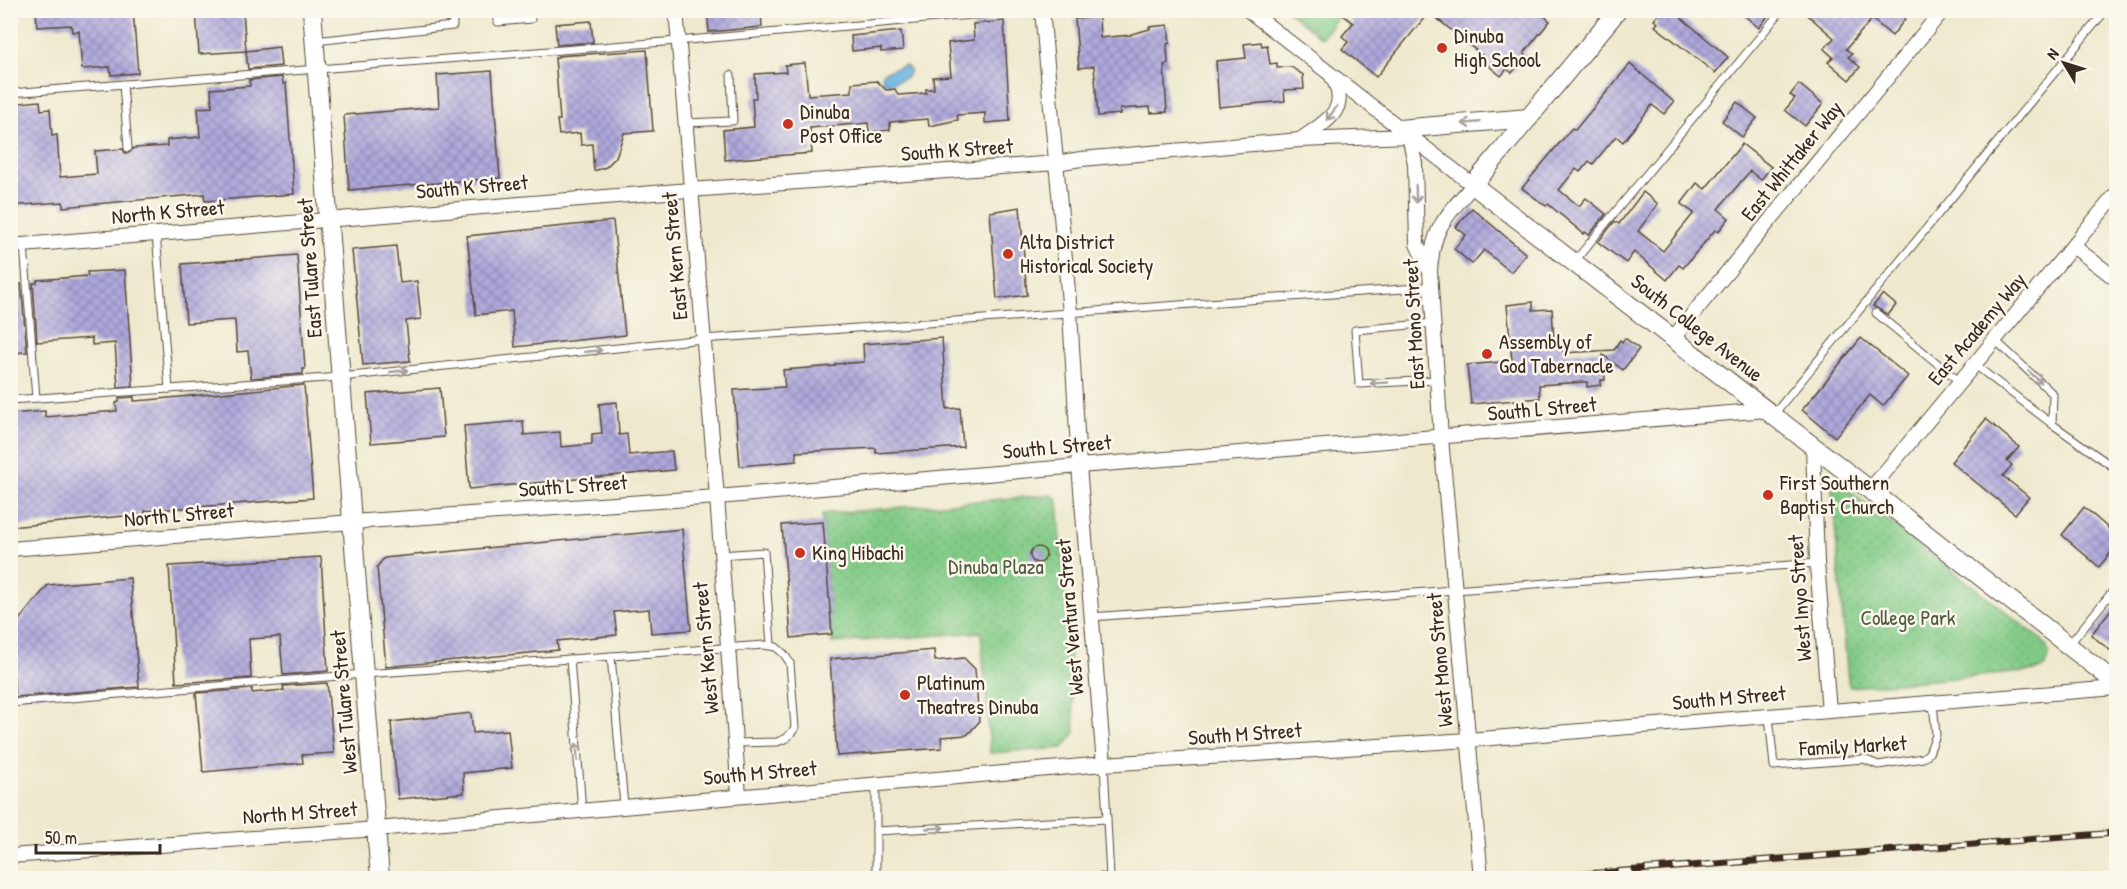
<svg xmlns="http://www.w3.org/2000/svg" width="2127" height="889" font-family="'Patrick Hand',sans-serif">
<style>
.green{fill:url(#green-dots);stroke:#5e7a52;stroke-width:1.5}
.water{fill:#68b3e1;stroke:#526e80;stroke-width:1.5}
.building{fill:url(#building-cross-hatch)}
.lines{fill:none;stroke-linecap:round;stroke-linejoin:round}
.lane-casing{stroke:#564738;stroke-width:9}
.street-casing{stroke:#564738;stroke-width:16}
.secondary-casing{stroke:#564738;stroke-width:20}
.lane{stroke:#fff;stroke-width:7}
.street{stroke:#fff;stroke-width:14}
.secondary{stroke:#fff;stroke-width:18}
.rail-casing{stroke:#3b2a1e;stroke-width:7}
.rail{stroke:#fbf7ec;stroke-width:4.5;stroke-dasharray:14;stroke-linecap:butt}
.oneway{stroke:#a79f9a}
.poi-dot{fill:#c8321e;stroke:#fbf7ec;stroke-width:2}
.labels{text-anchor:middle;stroke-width:5;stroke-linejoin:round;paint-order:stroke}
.poi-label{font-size:21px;fill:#3b2a1e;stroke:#fbf7ec;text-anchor:start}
.street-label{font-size:21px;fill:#3b2a1e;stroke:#fbf7ec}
.park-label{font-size:21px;fill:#505a3e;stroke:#fbf7ec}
</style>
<defs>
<pattern id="green-dots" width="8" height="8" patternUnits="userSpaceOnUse" patternTransform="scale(1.5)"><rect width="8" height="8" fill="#82cb87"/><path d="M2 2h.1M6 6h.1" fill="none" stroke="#71ae74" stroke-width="1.8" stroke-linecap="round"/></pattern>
<pattern id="building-cross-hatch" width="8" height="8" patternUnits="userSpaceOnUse" patternTransform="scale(1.5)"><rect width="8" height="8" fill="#afa8dd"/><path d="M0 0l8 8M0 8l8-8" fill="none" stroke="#9089b3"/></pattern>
</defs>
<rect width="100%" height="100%" fill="#fbf7ec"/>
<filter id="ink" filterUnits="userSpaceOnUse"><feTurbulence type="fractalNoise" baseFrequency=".0167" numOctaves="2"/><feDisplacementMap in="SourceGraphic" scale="12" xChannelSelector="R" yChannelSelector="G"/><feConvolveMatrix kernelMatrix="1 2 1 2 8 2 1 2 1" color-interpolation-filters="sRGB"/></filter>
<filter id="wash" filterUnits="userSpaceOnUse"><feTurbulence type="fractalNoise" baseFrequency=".008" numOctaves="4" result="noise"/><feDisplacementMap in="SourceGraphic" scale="24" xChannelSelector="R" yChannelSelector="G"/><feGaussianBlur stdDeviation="1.35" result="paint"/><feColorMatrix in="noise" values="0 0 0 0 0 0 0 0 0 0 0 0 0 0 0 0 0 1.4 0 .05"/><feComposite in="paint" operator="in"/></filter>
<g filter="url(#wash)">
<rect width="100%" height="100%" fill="#eee9ce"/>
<g class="green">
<polygon points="1288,11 1343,11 1321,38"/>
<path d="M1834 482 1842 485 2041 639C2052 651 2052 665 2037 671L1850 687 1848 681 1832 488Z"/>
<polygon points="1050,495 1057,498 1058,502 1075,732 1063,748 990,753 981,632 832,643 822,514"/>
</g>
<polygon class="water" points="905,65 910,70 907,77 889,84 883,81 882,76 884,72"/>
<g id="blocks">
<g class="building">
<polygon points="36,10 133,10 138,73 111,75 110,67 82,69 79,31 72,32 71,25 37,27"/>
<polygon points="196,10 243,10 246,51 199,54"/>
<polygon points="707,10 761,10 762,27 709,32"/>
<polygon points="1337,10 1537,10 1550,21 1524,53 1526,55 1512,73 1507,69 1501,76 1482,60 1484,57 1429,12 1376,77 1342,49 1348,42 1342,36 1353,23"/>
<polygon points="1662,10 1672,10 1728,57 1715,73 1655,26 1658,23 1654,20"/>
<polygon points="1738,10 1759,10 1767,17 1759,28"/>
<polygon points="1802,10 1894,10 1905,19 1892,36 1872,19 1846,49 1852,54 1848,57 1860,67 1849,80 1828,62 1833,57 1824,49 1834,38"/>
<polygon points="1099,17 1100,38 1131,35 1131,34 1150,29 1149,27 1168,25 1170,43 1167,44 1168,64 1164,65 1167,112 1151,113 1150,107 1120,109 1120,114 1098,116 1094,66 1079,68 1075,19"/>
<polygon points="591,21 593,42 557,45 555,24"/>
<polygon points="1004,21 1010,121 985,123 985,113 957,115 958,120 929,126 928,119 890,122 890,130 869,132 868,123 810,128 812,153 725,160 723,130 754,127 752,98 756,98 755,74 786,72 785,65 805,63 808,95 852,92 852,83 877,81 886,90 895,89 898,95 926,93 926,89 934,89 933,77 951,76 948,43 974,40 973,24"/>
<polygon points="901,31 903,50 881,52 881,48 852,51 851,36"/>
<polygon points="1261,42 1262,46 1267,45 1270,64 1277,63 1277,68 1291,67 1303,75 1304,89 1284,90 1285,101 1219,107 1216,61 1246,58 1244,44"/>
<polygon points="279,47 281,66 248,69 246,51"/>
<polygon points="647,50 653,131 624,133 616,157 606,167 594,171 592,144 581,145 580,133 559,135 557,120 560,120 555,58 558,58 558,56"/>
<polygon points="1630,64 1674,102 1664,114 1652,105 1623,142 1616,136 1593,164 1589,161 1580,172 1576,169 1559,190 1579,206 1586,198 1606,214 1589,235 1585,232 1584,234 1548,204 1546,206 1522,188 1572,128 1575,130"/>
<polygon points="492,71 500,178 349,190 344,115 439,107 437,75"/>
<polygon points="282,77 283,84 286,83 294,194 205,201 204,194 63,207 63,202 10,206 10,104 40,101 41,110 50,109 52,136 57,135 60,177 97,174 95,151 123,149 125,153 129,153 134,148 167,146 167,140 200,137 198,108 212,107 211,89 250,86 249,80"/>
<polygon points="1799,84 1823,104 1805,126 1785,110 1795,98 1790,95"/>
<polygon points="1737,102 1757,118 1742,137 1722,121"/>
<polygon points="1742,144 1771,167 1761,180 1750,171 1718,209 1729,218 1718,232 1715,230 1683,268 1679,265 1667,280 1634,252 1626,263 1598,242 1615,221 1619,224 1643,192 1658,204 1638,231 1663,251 1694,213 1681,204 1697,183 1705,189"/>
<polygon points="1020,207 1027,295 997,299 990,212"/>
<polygon points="1472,208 1526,254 1511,272 1484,250 1472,264 1454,249 1466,235 1456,227"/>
<polygon points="613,221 625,335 515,347 512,311 476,315 467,236"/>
<polygon points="396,246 400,283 417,281 421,319 406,321 410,361 363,365 352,250"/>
<polygon points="297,255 305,369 303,369 303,374 251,378 248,351 237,352 235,320 186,323 182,264"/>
<polygon points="125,270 133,386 118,387 115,343 92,345 92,338 37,342 33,283 37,283 37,280 88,276 87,272"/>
<polygon points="21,284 27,352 10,353 10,285"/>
<polygon points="1883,294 1896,305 1888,315 1873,306"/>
<polygon points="1533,302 1533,310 1552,309 1554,342 1561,341 1563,353 1614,350 1620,340 1622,342 1625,338 1639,349 1623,370 1603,355 1605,380 1601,380 1601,385 1587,387 1587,382 1584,382 1539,385 1540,398 1471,404 1467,365 1512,361 1507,305"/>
<polygon points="942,338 947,409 960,408 963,447 876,453 876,448 796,452 797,461 740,466 734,390 785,387 783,370 835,366 835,364 864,362 863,344"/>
<polygon points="1861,338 1908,376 1883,406 1870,395 1835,437 1802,410"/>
<polygon points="304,385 313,498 145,511 145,514 10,527 10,414 45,411 45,417 117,411 116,403 119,402 119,398 134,397 134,401 148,400"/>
<polygon points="440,388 444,437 371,443 367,394"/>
<polygon points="617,402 619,435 627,434 629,455 672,451 674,470 469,489 464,426 523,421 524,435 560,432 561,447 592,444 592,434 602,433 599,404"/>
<polygon points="1986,419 2019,447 2007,461 2012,465 2003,476 2029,497 2015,514 1951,462"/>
<polygon points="2084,507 2116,535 2116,546 2099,567 2062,535"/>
<polygon points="823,522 832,634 791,638 782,525"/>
<polygon points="682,529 691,630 651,633 649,609 614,612 617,635 557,641 558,650 386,667 377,567 384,558"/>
<circle cx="1038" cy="555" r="8"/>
<polygon points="321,557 328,671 283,675 280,637 249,639 251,678 176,683 169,566"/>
<polygon points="130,578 139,687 15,697 10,631 48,585"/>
<polygon points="2116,603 2116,655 2091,635"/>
<polygon points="934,650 935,661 964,658 975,669 979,722 967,735 941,737 942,748 837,756 830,659"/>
<polygon points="327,683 334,753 302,755 303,763 203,772 196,693 252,689 252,693 284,690 283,686"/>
<polygon points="471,713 473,733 508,730 512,768 463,773 464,793 398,799 391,722"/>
</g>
</g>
</g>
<g filter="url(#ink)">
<use href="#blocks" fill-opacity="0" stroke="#564738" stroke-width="1.5"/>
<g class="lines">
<defs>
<g id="lane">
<polyline points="497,10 498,22 531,19 530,10"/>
<polyline points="315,41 453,26 452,10"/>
<polyline points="123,84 128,148"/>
<polyline points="10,93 677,41 1029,10"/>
<polyline points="685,123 733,121 731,75"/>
<polyline points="156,234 169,389"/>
<polyline points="24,245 36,398"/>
<polyline points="1574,262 1782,10"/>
<polyline points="1876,313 1960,382"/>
<polyline points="1434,323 1355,330 1359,384 1437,380"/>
<polyline points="1995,340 2053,394 2052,424"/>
<polyline points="1975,365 2052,424 2116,469"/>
<polyline points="10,400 341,377 703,339 1431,287"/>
<polyline points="1774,414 2106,10"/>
<polyline points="720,555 764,552 771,645"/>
<polyline points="1091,617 1817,563"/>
<polyline points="2068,646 2116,587"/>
<polyline points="611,656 624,806"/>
<polyline points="570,659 582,810"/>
<polyline points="10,703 364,674 764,645 776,647 784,654 790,663 795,728 787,738 777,742 735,743"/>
<polyline points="1769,716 1774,766 1864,759 1878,765 1923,758 1929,753 1936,735 1933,703"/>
<polyline points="876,831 1107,819"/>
<polyline points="876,878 876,784"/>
<polyline points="1079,878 1110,877 1104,764"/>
</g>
<g id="street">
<polyline points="676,10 717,497 739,795"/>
<polyline points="1042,10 1070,313 1079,466 1104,764"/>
<path d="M1248 10 1473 185C1445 218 1433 226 1430 271L1441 438 1481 878"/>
<polyline points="1409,136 1415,163 1417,244 1428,268"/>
<path d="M1300 140C1324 122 1352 111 1332 77"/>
<polyline points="10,246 690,190 1056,163 1081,159 1300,140 1409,136"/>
<polyline points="2073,246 2116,279"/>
<polyline points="1673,338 1943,10"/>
<polyline points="1813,446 1817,563 1829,711"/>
<polyline points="1870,490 2116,194"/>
<polyline points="10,549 352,522 717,497 1079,466 1767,410"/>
<polyline points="10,856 377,829 1104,764 1468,740 2116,688"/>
</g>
<g id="secondary">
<polyline points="312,10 380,878"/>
<polyline points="1618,10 1473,185 1870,490 2116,683"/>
<polyline points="1399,129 1529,118"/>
</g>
</defs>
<use href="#lane" class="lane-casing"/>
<use href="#street" class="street-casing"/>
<use href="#secondary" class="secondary-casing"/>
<use href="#lane" class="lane"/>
<use href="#street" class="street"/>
<use href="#secondary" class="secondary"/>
<defs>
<polyline id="rail" points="1534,878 2116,833"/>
</defs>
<use href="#rail" class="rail-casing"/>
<use href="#rail" class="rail"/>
</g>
<defs><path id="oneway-shaft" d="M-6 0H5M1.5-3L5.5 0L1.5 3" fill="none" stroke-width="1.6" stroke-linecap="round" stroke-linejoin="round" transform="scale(1.5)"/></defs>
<g class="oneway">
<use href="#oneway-shaft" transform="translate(1332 113) rotate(127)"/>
<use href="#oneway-shaft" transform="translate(1471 123) rotate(175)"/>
<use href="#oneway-shaft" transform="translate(1416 194) rotate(88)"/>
<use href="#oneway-shaft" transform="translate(593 351) rotate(-6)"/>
<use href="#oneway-shaft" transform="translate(399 371) rotate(-6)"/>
<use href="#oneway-shaft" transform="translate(2035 377) rotate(43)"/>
<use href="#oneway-shaft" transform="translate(1379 383) rotate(177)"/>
<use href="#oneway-shaft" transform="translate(577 752) rotate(-94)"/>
<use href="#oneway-shaft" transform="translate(935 828) rotate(-3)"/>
</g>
</g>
<g class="poi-dot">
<circle cx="1442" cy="48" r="6"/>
<circle cx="788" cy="124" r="6"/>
<circle cx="1008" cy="254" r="6"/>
<circle cx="1487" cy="354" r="6"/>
<circle cx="1768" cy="495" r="6"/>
<circle cx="800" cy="553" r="6"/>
<circle cx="905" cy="695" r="6"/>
</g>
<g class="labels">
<g class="poi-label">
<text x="1454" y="43">Dinuba<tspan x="1454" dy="24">High School</tspan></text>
<text x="800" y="119">Dinuba<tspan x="800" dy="24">Post Office</tspan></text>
<text x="1020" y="249">Alta District<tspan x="1020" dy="24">Historical Society</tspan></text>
<text x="1499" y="349">Assembly of<tspan x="1499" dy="24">God Tabernacle</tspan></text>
<text x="1780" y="490">First Southern<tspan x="1780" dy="24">Baptist Church</tspan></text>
<text x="812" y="560">King Hibachi</text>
<text x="917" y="690">Platinum<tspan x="917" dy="24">Theatres Dinuba</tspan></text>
</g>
<g class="street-label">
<text transform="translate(957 150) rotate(-4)" y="7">South K Street</text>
<text transform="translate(1792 161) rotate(-51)" y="7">East Whittaker Way</text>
<text transform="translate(472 187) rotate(-5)" y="7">South K Street</text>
<text transform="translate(168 212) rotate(-5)" y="7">North K Street</text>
<text transform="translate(675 256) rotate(-95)" y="7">East Kern Street</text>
<text transform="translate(310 268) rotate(-94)" y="7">East Tulare Street</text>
<text transform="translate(1414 324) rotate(-93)" y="7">East Mono Street</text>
<text transform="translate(1697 328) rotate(38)" y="7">South College Avenue</text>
<text transform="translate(1977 329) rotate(-50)" y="7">East Academy Way</text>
<text transform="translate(1542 409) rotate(-5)" y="7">South L Street</text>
<text transform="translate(1057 447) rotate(-5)" y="7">South L Street</text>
<text transform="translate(573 486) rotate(-4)" y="7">South L Street</text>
<text transform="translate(179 515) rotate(-5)" y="7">North L Street</text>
<text transform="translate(1800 598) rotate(-94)" y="7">West Inyo Street</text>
<text transform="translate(1070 617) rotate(-95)" y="7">West Ventura Street</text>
<text transform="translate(706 648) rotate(-95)" y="7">West Kern Street</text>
<text transform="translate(1440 660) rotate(-95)" y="7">West Mono Street</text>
<text transform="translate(1729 698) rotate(-5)" y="7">South M Street</text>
<text transform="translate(344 702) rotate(-95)" y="7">West Tulare Street</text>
<text transform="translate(1245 734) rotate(-4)" y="7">South M Street</text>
<text transform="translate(1853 746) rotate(-3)" y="7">Family Market</text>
<text transform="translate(760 773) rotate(-5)" y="7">South M Street</text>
<text transform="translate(300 813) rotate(-4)" y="7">North M Street</text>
</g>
<g class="park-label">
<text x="996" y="574">Dinuba Plaza</text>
<text x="1908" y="625">College Park</text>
</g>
</g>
<rect width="2127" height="889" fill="none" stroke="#fbf7ec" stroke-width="36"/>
<g transform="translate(2064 63) rotate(308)" stroke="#fbf7ec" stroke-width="4.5" paint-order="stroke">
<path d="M0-4.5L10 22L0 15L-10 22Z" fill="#3b2a1e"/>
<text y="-9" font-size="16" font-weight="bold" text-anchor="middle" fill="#3b2a1e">N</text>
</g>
<path d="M36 844v9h124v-9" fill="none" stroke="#3b2a1e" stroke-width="3"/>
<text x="45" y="844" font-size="18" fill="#3b2a1e" stroke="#fbf7ec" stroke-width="4.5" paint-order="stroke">50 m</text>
</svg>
